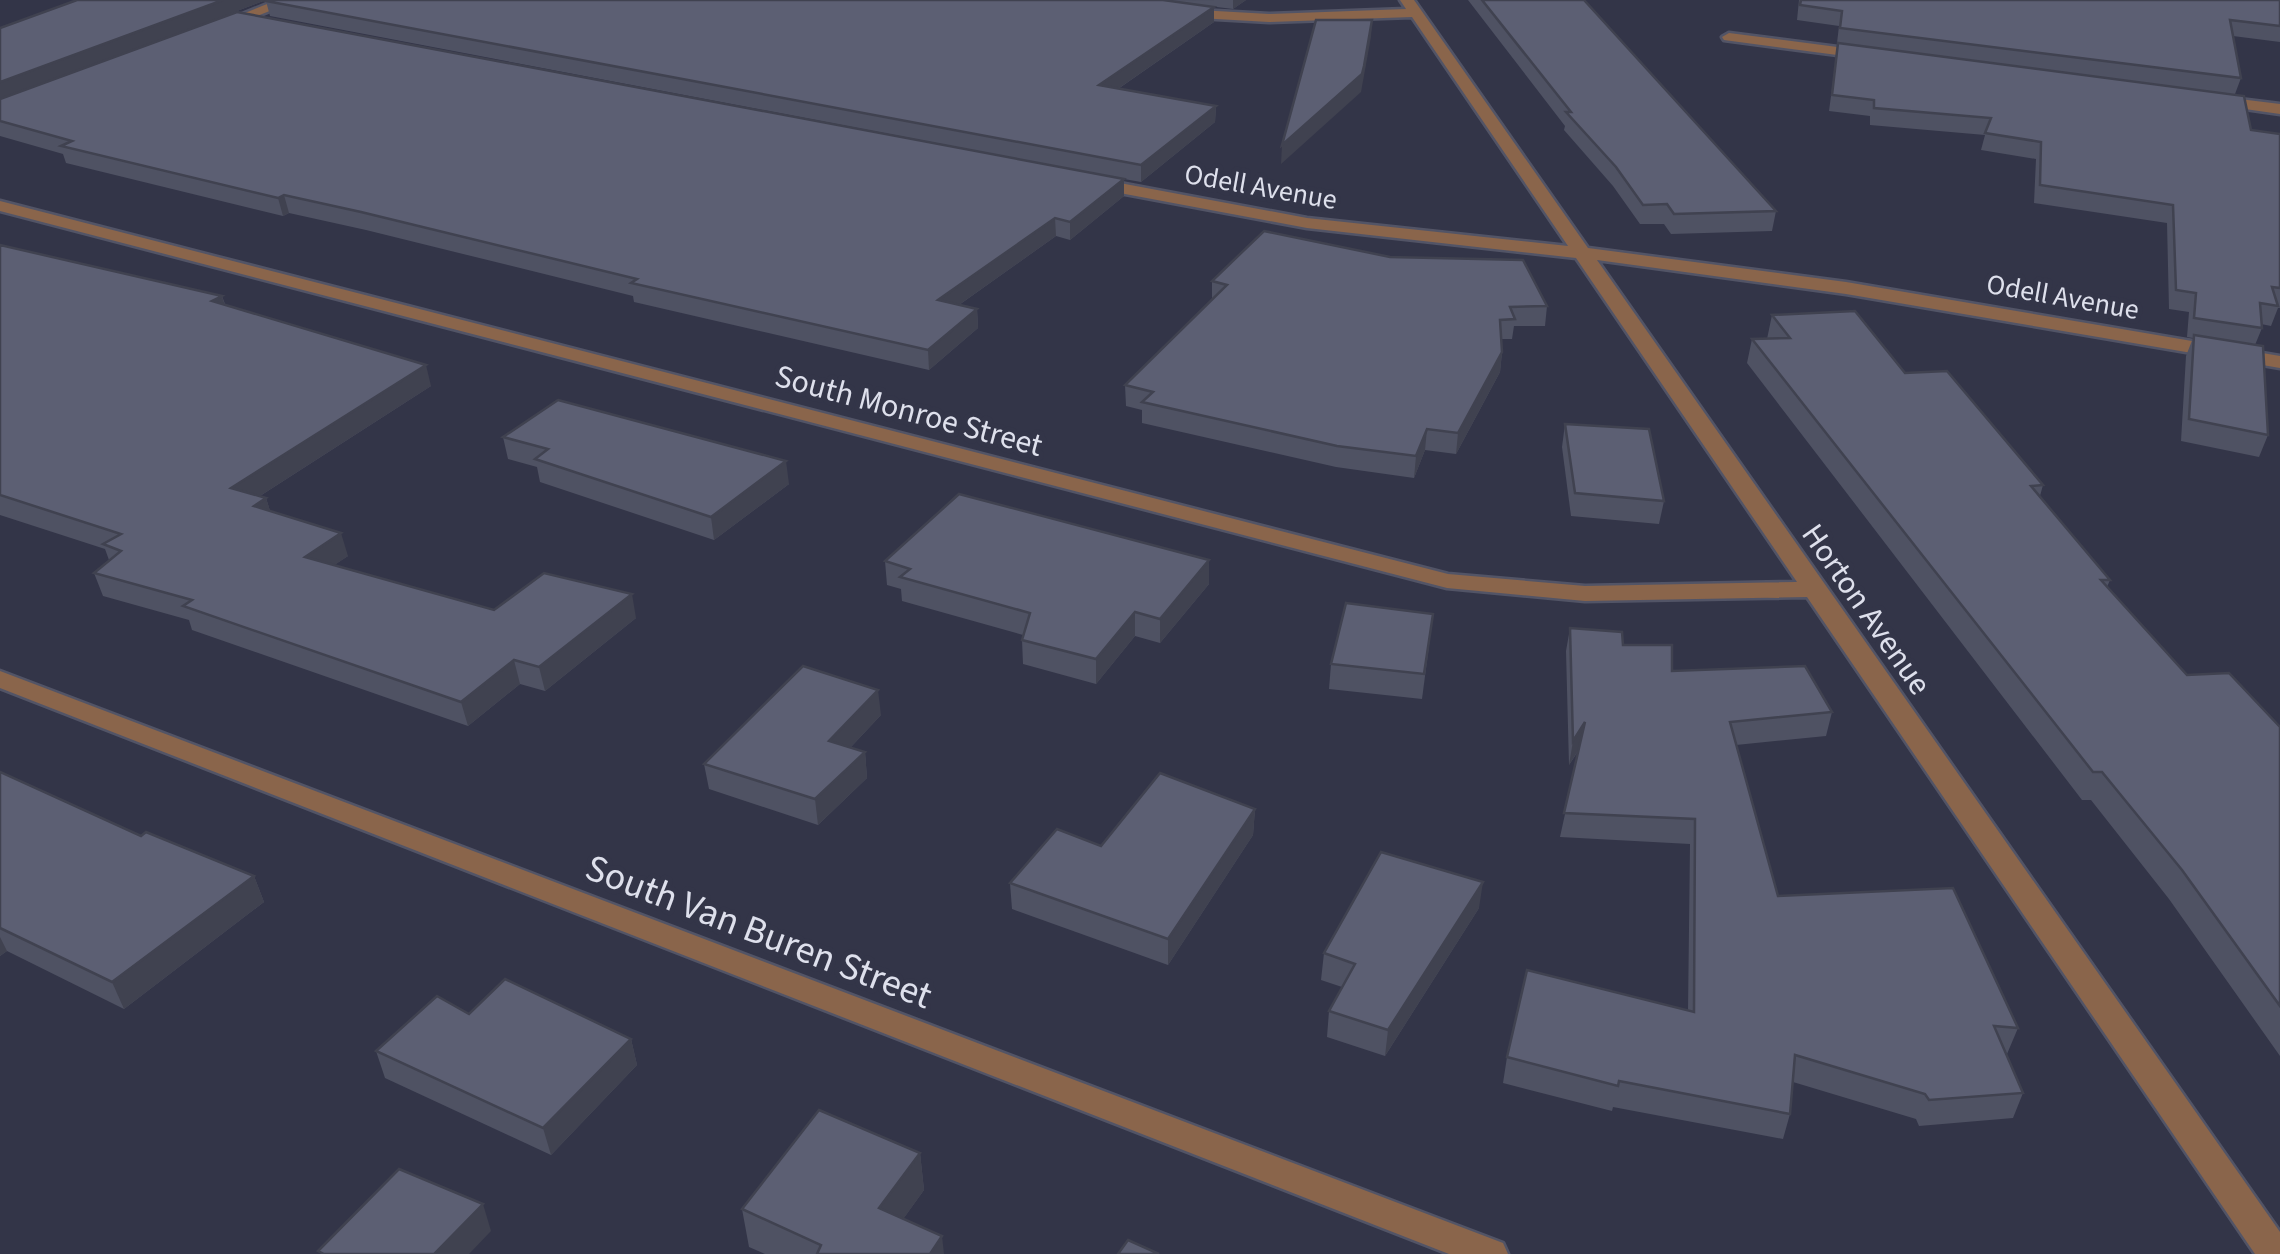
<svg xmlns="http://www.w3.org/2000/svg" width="2280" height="1254" font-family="'Source Sans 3',sans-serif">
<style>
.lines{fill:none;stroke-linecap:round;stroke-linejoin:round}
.minor-casing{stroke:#525466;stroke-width:5}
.minor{fill:#8a654b;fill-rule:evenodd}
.wall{fill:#4f5263}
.shaded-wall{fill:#404250}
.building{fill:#5c5f73;stroke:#404250;stroke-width:2.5}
.labels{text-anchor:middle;stroke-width:10;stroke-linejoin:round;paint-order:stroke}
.far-street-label{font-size:28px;fill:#dee0ec;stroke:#333548}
.street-label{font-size:32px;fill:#dee0ec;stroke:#333548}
.near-street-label{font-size:38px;fill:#dee0ec;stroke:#333548}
</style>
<rect width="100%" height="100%" fill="#333548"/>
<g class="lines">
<defs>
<g id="minor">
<polygon points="277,0 297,0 225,29 213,26"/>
<polygon points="1400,0 1414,0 1588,248 1846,282 2280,356 2280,368 1846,294 1597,260 2280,1232 2280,1254 2255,1254 1807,597 1585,601 1447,588 0,211 0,201 1448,574 1585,586 1797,582 1576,258 1307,228 1093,188 1085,183 1093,178 1307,218 1568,246 1412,17 1269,22 1181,17 1174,13 1181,9 1269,14 1406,9"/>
<polygon points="1729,33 1868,51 1875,55 1868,59 1724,40 1722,37"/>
<polygon points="2215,96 2280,104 2280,114 2210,104 2210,98"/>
<polygon points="0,671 1503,1243 1508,1254 1449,1254 0,688"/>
</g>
</defs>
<use href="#minor" class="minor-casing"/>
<use href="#minor" class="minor"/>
</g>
<g class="wall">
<polygon points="266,0 148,45 978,151 270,16 266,1 1246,0 1233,9 1200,5 1214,7 1214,22 1118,89 1216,106 1215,122 1141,182 1124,179 1124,196 1070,240 1056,236 959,305 977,309 978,328 929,370 634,302 633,296 366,230 289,213 283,216 66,163 63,154 0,136 0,28"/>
<polygon points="1468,0 1584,0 1776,211 1772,231 1671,234 1664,224 1640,224 1613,186 1564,130 1565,126"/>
<polygon points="1799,0 2280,0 2280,42 2233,36 2241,78 2235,94 2251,130 2280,134 2280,308 2278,308 2271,326 2261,324 2262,328 2255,345 2268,435 2259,457 2181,441 2186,356 2193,338 2187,337 2189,312 2169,309 2167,223 2034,203 2036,159 1981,150 1985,135 1870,125 1870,116 1829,111 1838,43 1837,43 1839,26 1797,20"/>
<polygon points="0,245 222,296 225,304 431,386 260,496 266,498 270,511 348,556 334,565 494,610 636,618 545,691 520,684 468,726 192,630 189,620 103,596 94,573 109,560 105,549 0,515"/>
<polygon points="1212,281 1547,306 1545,326 1514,326 1512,339 1502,339 1502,352 1500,372 1456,454 1425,450 1414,478 1336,467 1142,423 1142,410 1126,406 1125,385 1212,300"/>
<polygon points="1772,315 1905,373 2043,485 2040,496 2110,580 2107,587 2187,675 2280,727 2280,1056 2169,899 2091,800 2082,800 1747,363 1752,339 1767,339"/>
<polygon points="1565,424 1664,501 1659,524 1571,516 1562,447"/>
<polygon points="503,437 789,484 714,540 540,482 537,467 508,459"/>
<polygon points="885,561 1209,584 1160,643 1135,636 1096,684 1023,664 1022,640 1023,635 902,601 901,589 887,585"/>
<polygon points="1570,628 1623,645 1672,671 1832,712 1826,736 1736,745 1778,896 2018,1028 2007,1054 2006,1054 2023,1093 2013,1118 1919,1126 1916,1119 1793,1082 1790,1114 1783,1139 1613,1107 1612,1111 1503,1083 1507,1057 1688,1011 1690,844 1560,837 1579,750 1569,765 1566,651"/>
<polygon points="1430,638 1422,699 1329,689 1331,664"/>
<polygon points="881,715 850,748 865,752 867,778 818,825 709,789 704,764"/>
<polygon points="0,772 141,836 254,876 264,902 124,1009 7,951 0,956"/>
<polygon points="1255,809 1253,835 1168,965 1012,909 1010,883 1101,846"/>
<polygon points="1479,908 1385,1056 1327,1037 1329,1011 1342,987 1321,980 1324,953"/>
<polygon points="469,1014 631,1039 637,1065 551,1155 385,1078 376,1051"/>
<polygon points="920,1153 924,1190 903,1219 944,1254 765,1254 749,1247 742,1209"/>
</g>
<g class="shaded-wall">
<polygon points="223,0 266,0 0,101 0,82"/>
<polygon points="1233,0 1246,0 1233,9"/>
<polygon points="1214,7 1214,22 1099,102 1099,85"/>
<polygon points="1372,20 1371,37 1361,92 1281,164 1282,145"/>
<polygon points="1216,106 1215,122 1141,182 1141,165"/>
<polygon points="1124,179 1124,196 1070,240 1070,222"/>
<polygon points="284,195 289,213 283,216 278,198"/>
<polygon points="1055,218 1056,236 939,319 938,300"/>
<polygon points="222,296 228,316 212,301"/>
<polygon points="977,309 978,328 929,370 928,350"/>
<polygon points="1502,352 1500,372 1456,454 1458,433"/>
<polygon points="426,365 431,386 238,510 231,488"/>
<polygon points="1427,429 1425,450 1414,478 1416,456"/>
<polygon points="786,461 789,484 714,540 711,517"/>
<polygon points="266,498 273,520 254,506"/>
<polygon points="341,533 348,556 312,580 305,557"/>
<polygon points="1209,560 1209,584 1160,643 1160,619"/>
<polygon points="632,594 636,618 545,691 539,667"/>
<polygon points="1135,612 1135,636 1096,684 1096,659"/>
<polygon points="514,660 520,684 468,726 461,702"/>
<polygon points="878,690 881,715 833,766 829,741"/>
<polygon points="1585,722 1581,746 1569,765 1573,741"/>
<polygon points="865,752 867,778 818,825 815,799"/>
<polygon points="1255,809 1253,835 1168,965 1168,939"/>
<polygon points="254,876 264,902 124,1009 112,982"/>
<polygon points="1483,882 1479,908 1385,1056 1388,1030"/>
<polygon points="0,937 7,951 0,956"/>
<polygon points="631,1039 637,1065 551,1155 543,1128"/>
<polygon points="920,1153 924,1190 884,1246 879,1208"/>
<polygon points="483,1204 491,1231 469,1254 434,1254"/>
<polygon points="942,1236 944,1254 930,1254"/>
</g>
<g class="building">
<polygon points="77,0 223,0 0,82 0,28"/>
<polygon points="268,0 1163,0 1214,7 1099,85 1216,106 1141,165 266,1"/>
<polygon points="1482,0 1584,0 1776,211 1674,214 1667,204 1643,205 1616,167 1566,112 1571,112"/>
<polygon points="1801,0 2280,0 2280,26 2230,20 2241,78 1840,28 1842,11 1800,5"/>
<polygon points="237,12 1124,179 1070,222 1055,218 938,300 977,309 928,350 631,283 637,279 361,212 284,195 278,198 61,146 72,141 0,121 0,99"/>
<polygon points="1316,20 1372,20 1364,66 1362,74 1282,145"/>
<polygon points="1838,43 2244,96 2251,130 2280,134 2280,288 2272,287 2278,306 2260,303 2262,328 2194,318 2196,293 2176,290 2173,205 2040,185 2041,142 1985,133 1991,118 1874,108 1874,100 1832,95"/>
<polygon points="1264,231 1390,257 1523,260 1547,306 1510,307 1515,319 1500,320 1502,352 1458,433 1427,429 1416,456 1337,446 1142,402 1153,392 1125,385 1227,285 1212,281"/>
<polygon points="0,245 222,296 212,301 426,365 231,488 266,498 254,506 341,533 305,557 494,610 544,573 632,594 539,667 514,660 461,702 183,606 192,600 94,573 121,551 103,544 121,534 0,495"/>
<polygon points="1855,311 1905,373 1947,371 2043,485 2031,486 2110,580 2101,580 2187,675 2229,673 2280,727 2280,1006 2182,870 2102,772 2093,772 1752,339 1790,338 1772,315"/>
<polygon points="2194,335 2263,346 2268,435 2189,419"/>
<polygon points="558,400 786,461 711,517 535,459 548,449 503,437"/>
<polygon points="1565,424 1649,429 1664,501 1575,493"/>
<polygon points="959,494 1209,560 1160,619 1135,612 1096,659 1022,640 1030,613 900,577 910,569 885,561"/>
<polygon points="1346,603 1433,614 1424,674 1331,664"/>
<polygon points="1570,628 1622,632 1623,645 1672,645 1672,671 1805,666 1832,712 1730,722 1778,896 1953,888 2018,1028 1994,1026 2023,1093 1929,1100 1925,1094 1795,1055 1790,1114 1619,1081 1618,1086 1507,1057 1527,970 1694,1012 1695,819 1564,813 1585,722 1573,741"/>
<polygon points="803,666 878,690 829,741 865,752 815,799 704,764"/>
<polygon points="0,772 141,836 146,832 254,876 112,982 0,928"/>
<polygon points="1160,773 1255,809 1168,939 1010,883 1057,829 1101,846"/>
<polygon points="1381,852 1483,882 1388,1030 1329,1011 1355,964 1324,953"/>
<polygon points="505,979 631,1039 543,1128 376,1051 437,996 469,1014"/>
<polygon points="819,1110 920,1153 879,1208 942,1236 930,1254 817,1254 821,1245 742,1209"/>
<polygon points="399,1169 483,1204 434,1254 324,1254 318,1251"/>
<polygon points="1128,1240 1159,1254 1118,1254"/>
</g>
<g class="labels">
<g class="far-street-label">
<text transform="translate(1261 186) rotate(10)" y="10">Odell Avenue</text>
<text transform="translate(2063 296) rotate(10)" y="10">Odell Avenue</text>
</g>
<g class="street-label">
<text transform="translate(909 410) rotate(15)" y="11">South Monroe Street</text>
<text transform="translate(1867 609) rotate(55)" y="11">Horton Avenue</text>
</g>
<g class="near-street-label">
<text transform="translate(759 931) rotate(21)" y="13">South Van Buren Street</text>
</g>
</g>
</svg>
